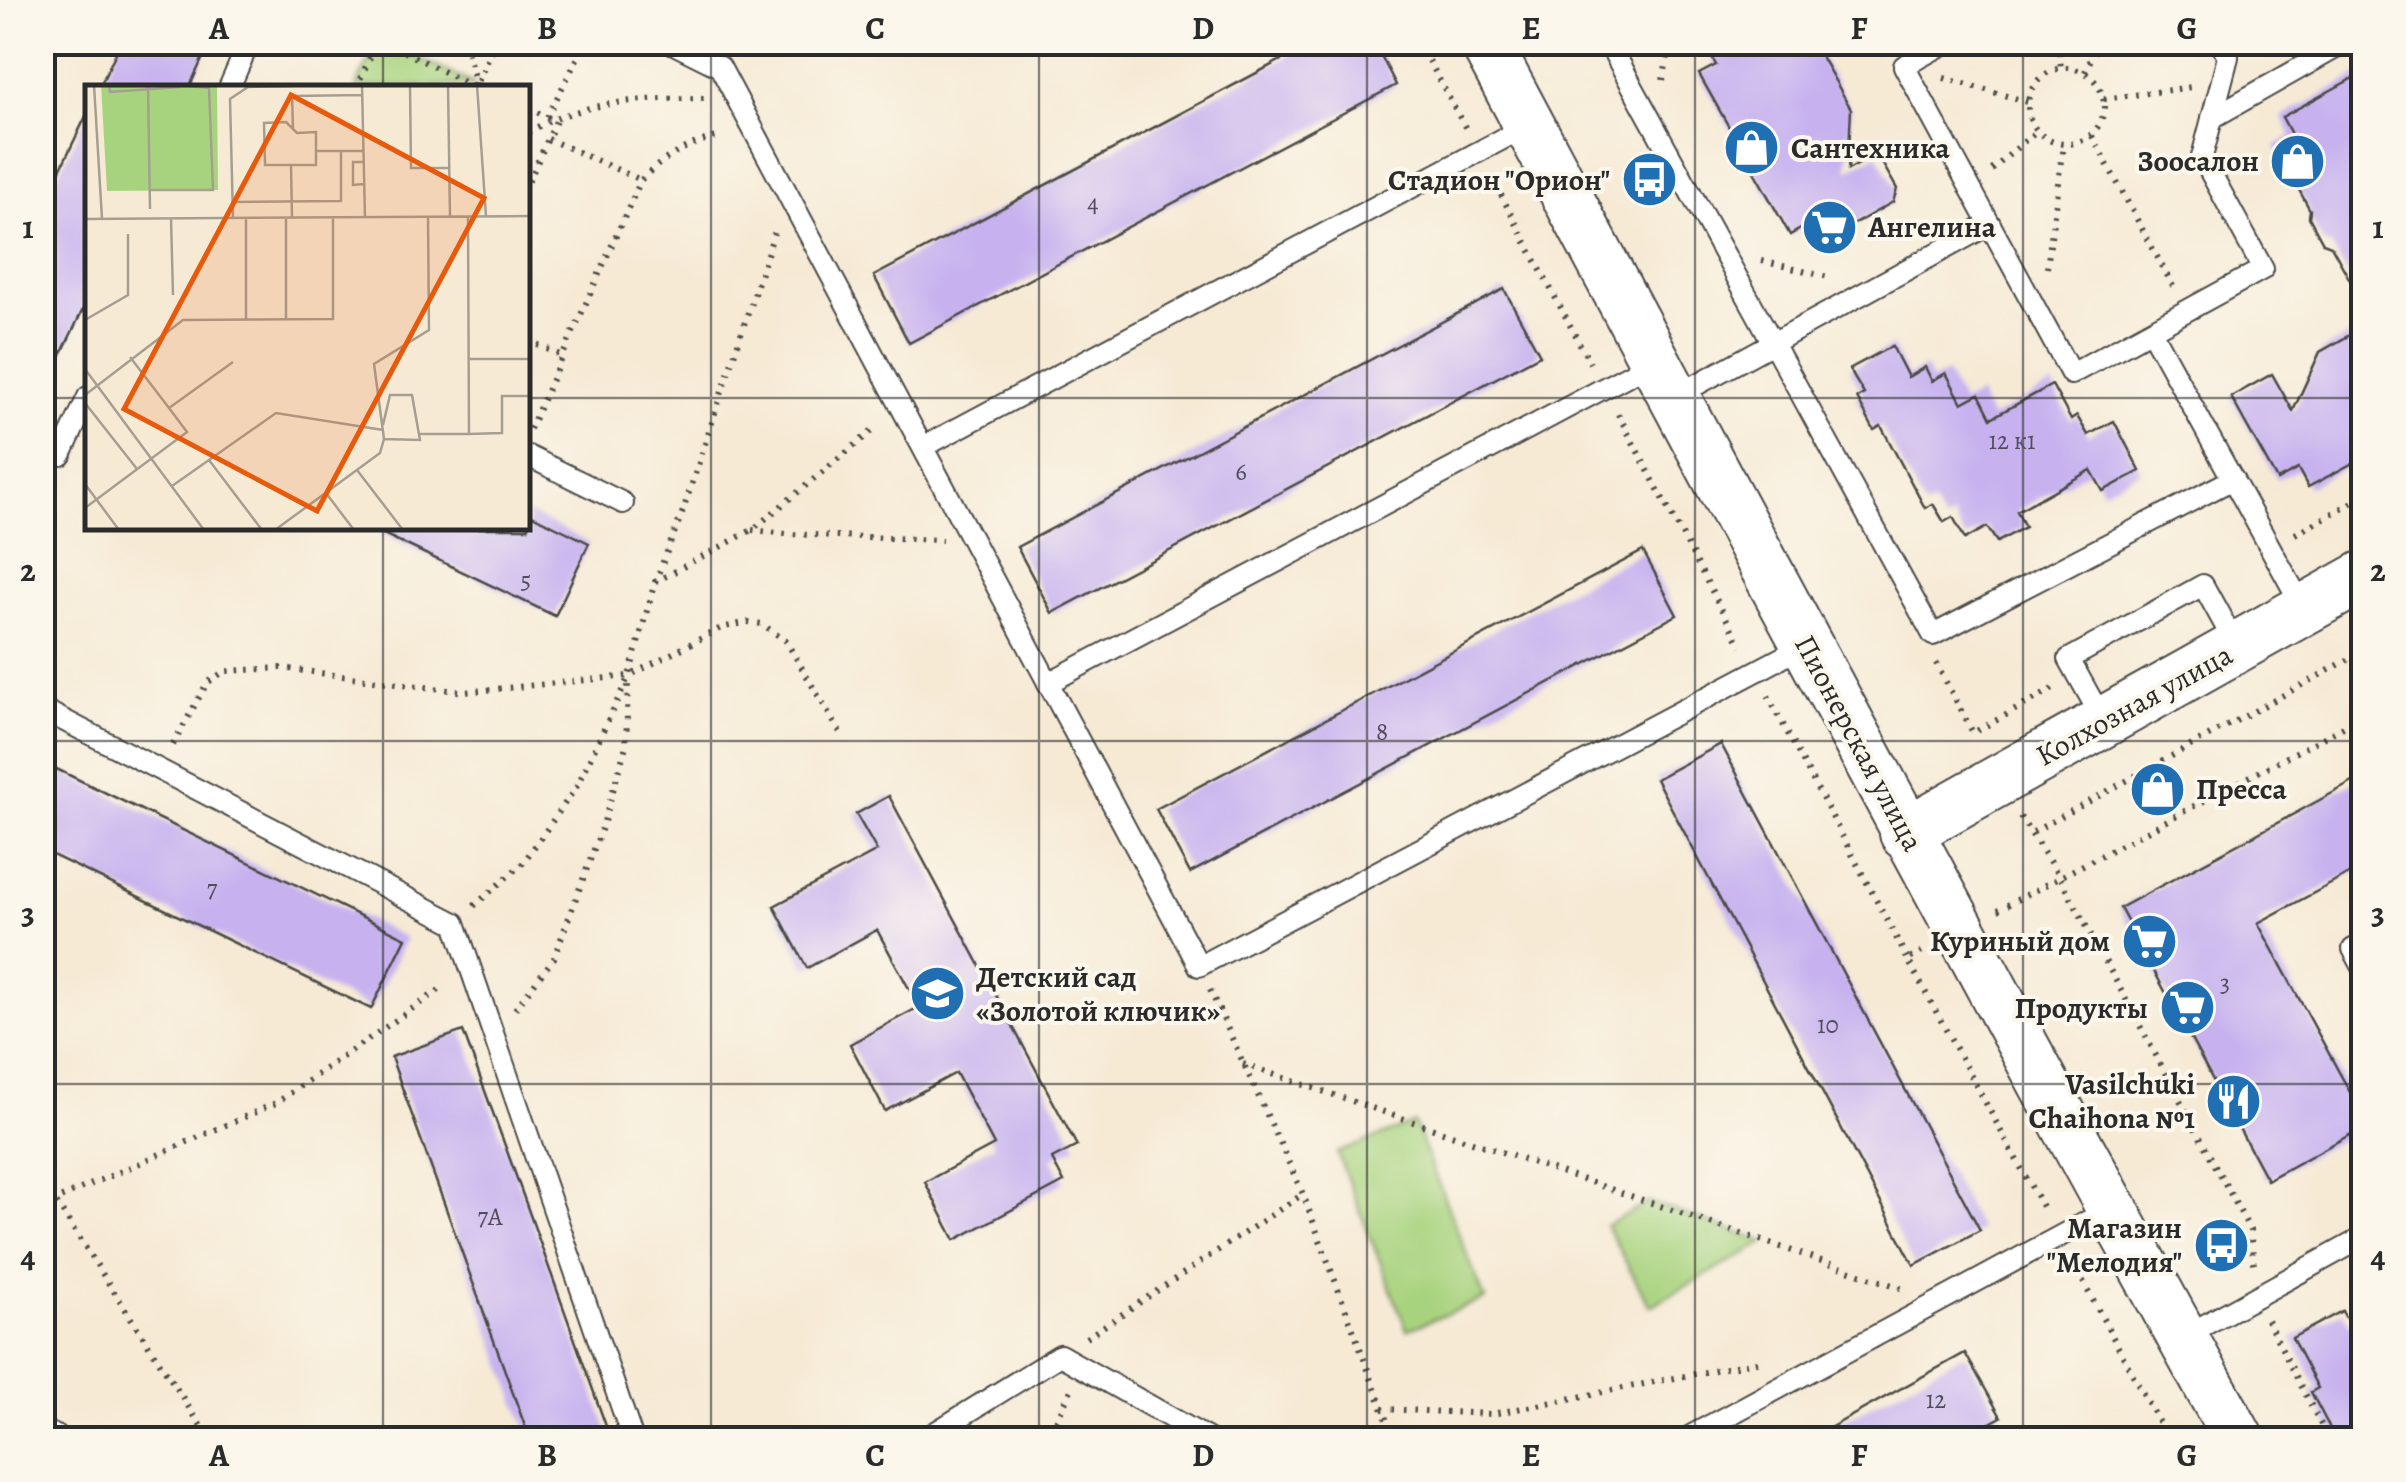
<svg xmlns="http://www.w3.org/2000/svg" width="2406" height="1482" font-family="Alegreya,serif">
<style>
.green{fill:#a8d37e;stroke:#6a7f54;stroke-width:2.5}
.building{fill:#c7b2ef}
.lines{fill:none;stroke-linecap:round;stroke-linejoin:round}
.service-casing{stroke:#494844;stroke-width:24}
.tertiary-casing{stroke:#494844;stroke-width:54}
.path{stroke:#494844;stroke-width:6;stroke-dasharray:2.5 8;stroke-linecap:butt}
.service{stroke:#fff;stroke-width:20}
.tertiary{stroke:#fff;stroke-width:50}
.grid{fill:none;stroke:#2b2b2b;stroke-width:2.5;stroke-opacity:0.55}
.labels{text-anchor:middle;stroke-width:8;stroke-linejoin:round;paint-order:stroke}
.number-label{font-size:25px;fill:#524d5c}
.poi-label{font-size:30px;font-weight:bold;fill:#2b2b2b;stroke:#fbf7ec;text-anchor:end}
.street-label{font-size:30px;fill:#2b2b2b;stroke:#fbf7ec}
.inset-road{fill:none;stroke:#a59e91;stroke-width:2.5}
.view{fill:#e8590c;fill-opacity:0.15;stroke:#e8590c;stroke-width:5}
.inset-edge{fill:none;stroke:#2b2b2b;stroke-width:5}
.neatline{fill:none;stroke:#2b2b2b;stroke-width:4}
.grid-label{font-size:32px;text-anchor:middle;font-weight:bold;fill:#2b2b2b}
</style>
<rect width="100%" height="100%" fill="#fbf7ec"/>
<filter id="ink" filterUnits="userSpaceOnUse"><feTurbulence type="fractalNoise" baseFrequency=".01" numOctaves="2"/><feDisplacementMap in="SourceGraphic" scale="20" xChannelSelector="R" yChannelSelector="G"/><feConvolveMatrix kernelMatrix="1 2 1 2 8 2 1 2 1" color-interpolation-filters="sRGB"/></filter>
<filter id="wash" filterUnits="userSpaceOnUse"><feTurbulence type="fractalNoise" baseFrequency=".0048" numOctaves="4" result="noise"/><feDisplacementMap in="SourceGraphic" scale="40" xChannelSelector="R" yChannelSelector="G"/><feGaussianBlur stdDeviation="2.25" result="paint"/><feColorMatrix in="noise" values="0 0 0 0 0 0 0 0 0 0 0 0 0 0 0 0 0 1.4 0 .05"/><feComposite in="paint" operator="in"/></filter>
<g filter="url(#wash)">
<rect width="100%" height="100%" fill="#f6ead5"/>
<g class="green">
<polygon points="377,43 386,43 476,85 356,87"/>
<polygon points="1414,1123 1485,1299 1407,1330 1337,1153"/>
<polygon points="1649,1202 1766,1242 1650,1306 1606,1226"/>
</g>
<g id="blocks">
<g class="building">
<polygon points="121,42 210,42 189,88 99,88"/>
<polygon points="1315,42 1374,42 1396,85 909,343 874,276"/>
<polygon points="1703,42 1813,42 1851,109 1848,170 1877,154 1897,189 1893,202 1817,245 1806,226 1790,235 1699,74 1716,65"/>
<polygon points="2364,72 2364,305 2331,246 2323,243 2309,217 2310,210 2275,146 2292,136 2282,117"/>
<polygon points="88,112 88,299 42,394 42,207"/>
<polygon points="1504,289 1540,355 1052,613 1017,547"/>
<polygon points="2364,327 2364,457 2308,487 2298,469 2277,480 2231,397 2272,374 2293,411 2320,352"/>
<polygon points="1892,346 1908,377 1925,367 1932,381 1946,373 1962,403 1979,394 1991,418 2052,385 2071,420 2077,416 2088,435 2114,421 2140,471 2103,491 2091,470 2017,511 2025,527 1997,542 1987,527 1965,539 1953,517 1944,522 1933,504 1925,508 1881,426 1874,430 1857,398 1864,394 1849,369"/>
<polygon points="528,513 589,543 555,616 371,528 528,528"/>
<polygon points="1643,551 1677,615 1190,873 1156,809"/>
<polygon points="1721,744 1980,1230 1914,1265 1656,779"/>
<polygon points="42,762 406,938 371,1009 42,850"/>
<polygon points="2364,776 2364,866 2258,923 2364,1118 2364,1127 2267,1180 2120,908"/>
<polygon points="889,796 1077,1146 1052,1159 1064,1182 955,1240 925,1182 994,1145 956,1073 885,1111 850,1044 919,1007 877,930 807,968 774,906 877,851 856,814"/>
<polygon points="463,1031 511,1162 611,1440 530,1440 391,1057"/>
<polygon points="2342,1311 2364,1351 2364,1440 2336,1440 2311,1392 2318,1388 2292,1338"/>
<polygon points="1965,1353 2001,1417 1959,1440 1808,1440"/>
</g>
</g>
</g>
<g filter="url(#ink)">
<use href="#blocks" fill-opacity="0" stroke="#494844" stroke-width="2.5"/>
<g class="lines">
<defs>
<g id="service">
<polyline points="670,42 720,67 1199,966 1806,645"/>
<polyline points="1608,42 1933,635 2233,479"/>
<polyline points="1947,42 1904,66 2071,374 2263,269 2202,157 2228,57 2220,42"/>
<polyline points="229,88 249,42"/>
<polyline points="2212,118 2346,42"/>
<polyline points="2151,331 2304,609"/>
<polyline points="1676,396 1990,224"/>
<polyline points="42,446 61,455 88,397"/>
<polyline points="923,447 1529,125"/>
<polyline points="528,456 623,503"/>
<polyline points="1048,683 1655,361"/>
<polyline points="42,709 455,923 633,1440"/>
<polyline points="2104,722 2069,659 2203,585 2237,647"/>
<polyline points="2364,944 2353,949 2364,969"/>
<polyline points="2183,1337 2364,1237"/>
<polyline points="42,1429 64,1440"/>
<polyline points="923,1440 1060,1355 1210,1440"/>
<polyline points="1683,1440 2112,1208"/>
</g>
<g id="tertiary">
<path d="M1485 42C1734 510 1983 976 2239 1440"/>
<polyline points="1905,833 2364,576"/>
</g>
</defs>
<use href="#service" class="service-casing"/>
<use href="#tertiary" class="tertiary-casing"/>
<g class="path">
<polyline points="386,42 475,88"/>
<polyline points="465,42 476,85"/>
<polyline points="1419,42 1466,129"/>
<polyline points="2058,42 2061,68"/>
<circle cx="2066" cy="106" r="38"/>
<polyline points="2085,72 2099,42"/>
<polyline points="1944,78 2028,102"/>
<polyline points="1663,80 1671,42"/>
<polyline points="356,88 377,42"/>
<polyline points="481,88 476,85 496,42"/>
<polyline points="2104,99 2192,87"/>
<polyline points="528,108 556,121 528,183"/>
<polyline points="547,117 586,42"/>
<path d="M528 132C584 100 642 99 705 98"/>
<polyline points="2092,136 2174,288"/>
<polyline points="548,139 641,180"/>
<polyline points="1992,170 2036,131"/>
<polyline points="1491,176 1590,363"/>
<polyline points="1762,261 1828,277"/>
<polyline points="2047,268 2063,145"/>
<polyline points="528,340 562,356"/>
<polyline points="1618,414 1741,646"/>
<path d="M530 429 641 180C664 157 691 141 723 136"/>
<polyline points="752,530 787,534 942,540"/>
<polyline points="2295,534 2364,496"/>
<polyline points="655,582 752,530 877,427"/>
<polyline points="1936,663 1973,733 2055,688"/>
<polyline points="1768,696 1908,960"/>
<polyline points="173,745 207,683 225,671 282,668 464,692 629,676 721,628 748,622 762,624 786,641 842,736"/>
<polyline points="2020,817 2061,879 2250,1230 2254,1265"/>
<polyline points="2033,832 2364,651"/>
<polyline points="474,906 523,863 577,786 629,676 655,582 683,511 774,233"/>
<polyline points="1998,910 2364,716"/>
<polyline points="1922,952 1908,960 2045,1212"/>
<polyline points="1210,990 1303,1194 1394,1440"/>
<polyline points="515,1009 554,958 603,825 626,746 628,682"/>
<polyline points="1243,1064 1904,1289"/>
<polyline points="42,1175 56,1202 210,1440"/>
<polyline points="42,1206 276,1103 445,986"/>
<polyline points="2073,1263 2168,1440"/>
<polyline points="2267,1320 2329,1440"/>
<polyline points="1086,1338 1303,1194"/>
<polyline points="1382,1409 1492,1414 1761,1361"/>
<polyline points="1047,1440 1071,1390"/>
</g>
<use href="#service" class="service"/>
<use href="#tertiary" class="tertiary"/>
</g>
</g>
<path class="grid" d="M383 42V88M711 42V1440M1039 42V1440M1367 42V1440M1695 42V1440M2023 42V1440M42 398H88M528 398H2364M383 528V1440M42 741H2364M42 1084H2364"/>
<defs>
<symbol id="shop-disc" viewBox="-11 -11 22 22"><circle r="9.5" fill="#1f6fb2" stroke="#fbf7ec"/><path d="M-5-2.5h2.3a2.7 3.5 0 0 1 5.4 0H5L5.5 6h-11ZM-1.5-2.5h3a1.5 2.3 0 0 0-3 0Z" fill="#fff"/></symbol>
<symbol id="bus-disc" viewBox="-11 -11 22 22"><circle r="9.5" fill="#1f6fb2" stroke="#fbf7ec"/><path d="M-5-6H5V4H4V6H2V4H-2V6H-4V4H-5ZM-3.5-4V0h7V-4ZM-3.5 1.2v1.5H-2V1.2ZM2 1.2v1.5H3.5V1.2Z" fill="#fff"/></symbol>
<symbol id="supermarket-disc" viewBox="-11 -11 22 22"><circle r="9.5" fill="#1f6fb2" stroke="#fbf7ec"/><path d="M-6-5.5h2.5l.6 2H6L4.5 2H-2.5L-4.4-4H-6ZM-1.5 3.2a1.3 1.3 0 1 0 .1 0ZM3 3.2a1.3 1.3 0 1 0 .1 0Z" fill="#fff"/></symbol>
<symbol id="school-disc" viewBox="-11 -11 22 22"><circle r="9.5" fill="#1f6fb2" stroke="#fbf7ec"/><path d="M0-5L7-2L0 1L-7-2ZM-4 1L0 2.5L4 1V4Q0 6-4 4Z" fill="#fff"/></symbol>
<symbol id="restaurant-disc" viewBox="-11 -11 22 22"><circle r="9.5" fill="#1f6fb2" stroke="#fbf7ec"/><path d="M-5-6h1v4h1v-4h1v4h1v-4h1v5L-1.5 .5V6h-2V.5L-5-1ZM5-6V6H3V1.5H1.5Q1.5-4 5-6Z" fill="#fff"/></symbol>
</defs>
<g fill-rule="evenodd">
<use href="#shop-disc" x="1720" y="116" width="63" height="63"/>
<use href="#shop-disc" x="2266" y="130" width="63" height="63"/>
<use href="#bus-disc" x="1618" y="148" width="63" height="63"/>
<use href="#supermarket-disc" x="1798" y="196" width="63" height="63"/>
<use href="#shop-disc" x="2126" y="758" width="63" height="63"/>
<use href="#supermarket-disc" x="2118" y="910" width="63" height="63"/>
<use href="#school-disc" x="906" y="962" width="63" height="63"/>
<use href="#supermarket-disc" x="2156" y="976" width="63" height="63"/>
<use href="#restaurant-disc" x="2202" y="1070" width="63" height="63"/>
<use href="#bus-disc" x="2190" y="1214" width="63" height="63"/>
</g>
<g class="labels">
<g class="number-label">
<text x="1093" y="212">4</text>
<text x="2012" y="449">12 к1</text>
<text x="1241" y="480">6</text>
<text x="526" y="588">5</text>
<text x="1382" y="740">8</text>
<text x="212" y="897">7</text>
<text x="2225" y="991">3</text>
<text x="1828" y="1033">10</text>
<text x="490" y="1225">7А</text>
<text x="1936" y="1408">12</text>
</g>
<g class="poi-label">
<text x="1791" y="158" text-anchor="start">Сантехника</text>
<text x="2259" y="171">Зоосалон</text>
<text x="1610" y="190">Стадион "Орион"</text>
<text x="1868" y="237" text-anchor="start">Ангелина</text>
<text x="2196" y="799" text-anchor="start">Пресса</text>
<text x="2110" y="951">Куриный дом</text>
<text x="976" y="987" text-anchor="start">Детский сад<tspan x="976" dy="34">«Золотой ключик»</tspan></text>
<text x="2148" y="1018">Продукты</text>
<text x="2195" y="1094">Vasilchuki<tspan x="2195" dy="34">Chaihona №1</tspan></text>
<text x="2182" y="1238">Магазин<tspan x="2182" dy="34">"Мелодия"</tspan></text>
</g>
<g class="street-label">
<text transform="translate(2134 705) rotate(-29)" y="10">Колхозная улица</text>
<text transform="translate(1859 743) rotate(62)" y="10">Пионерская улица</text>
</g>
</g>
<g transform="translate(85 85)">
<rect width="445" height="445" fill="#f6ead5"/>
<path d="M16 0H150L132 2 133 105 22 106Z" fill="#a8d37e"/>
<path class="inset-road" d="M9 0 17 134M24 0 25 7 95 2M63 0 65 124M277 0 280 133M325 0 326 83H364M363 0 365 132M392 0 401 131M207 9 208 44M207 11 277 10M201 37 212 48 231 47V80H180L179 38ZM231 66H278M278 77H268V100L279 99M206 80 207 133M65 105H128L124 3 94 0M147 117 256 116V66M383 132 384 349 417 348V311H445M86 133 88 210M148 133 145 14 163 2 207 1M161 133V234M201 133V234M0 134 445 131M0 235 43 210V149M45 272 84 323M384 274H445M0 284 119 445M0 310 98 235 248 234V133M0 318 52 384M298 340 305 310H327L335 355 299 354 289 279 344 245 343 132M335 349H384M124 375 177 445M272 385 318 445M0 399 34 445M87 401 191 328 298 345M241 408 269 445M0 423 102 347 84 323 148 277M190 445 295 368 299 354"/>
<path class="view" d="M206 10 399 113 232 426 39 324Z"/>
<rect width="445" height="445" class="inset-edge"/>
</g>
<rect width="2406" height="1482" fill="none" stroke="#fbf7ec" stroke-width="110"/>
<rect x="55" y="55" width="2296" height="1372" class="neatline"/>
<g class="grid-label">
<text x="219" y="39">A</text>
<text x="547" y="39">B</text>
<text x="875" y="39">C</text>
<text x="1203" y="39">D</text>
<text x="1531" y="39">E</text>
<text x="1859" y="39">F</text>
<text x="2187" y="39">G</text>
<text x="28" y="238">1</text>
<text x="2378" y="238">1</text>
<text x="28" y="581">2</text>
<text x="2378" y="581">2</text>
<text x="28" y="924">3</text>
<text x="2378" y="924">3</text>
<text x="28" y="1267">4</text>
<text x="2378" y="1267">4</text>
<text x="219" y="1466">A</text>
<text x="547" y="1466">B</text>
<text x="875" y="1466">C</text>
<text x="1203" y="1466">D</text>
<text x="1531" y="1466">E</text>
<text x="1859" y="1466">F</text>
<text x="2187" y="1466">G</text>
</g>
</svg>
